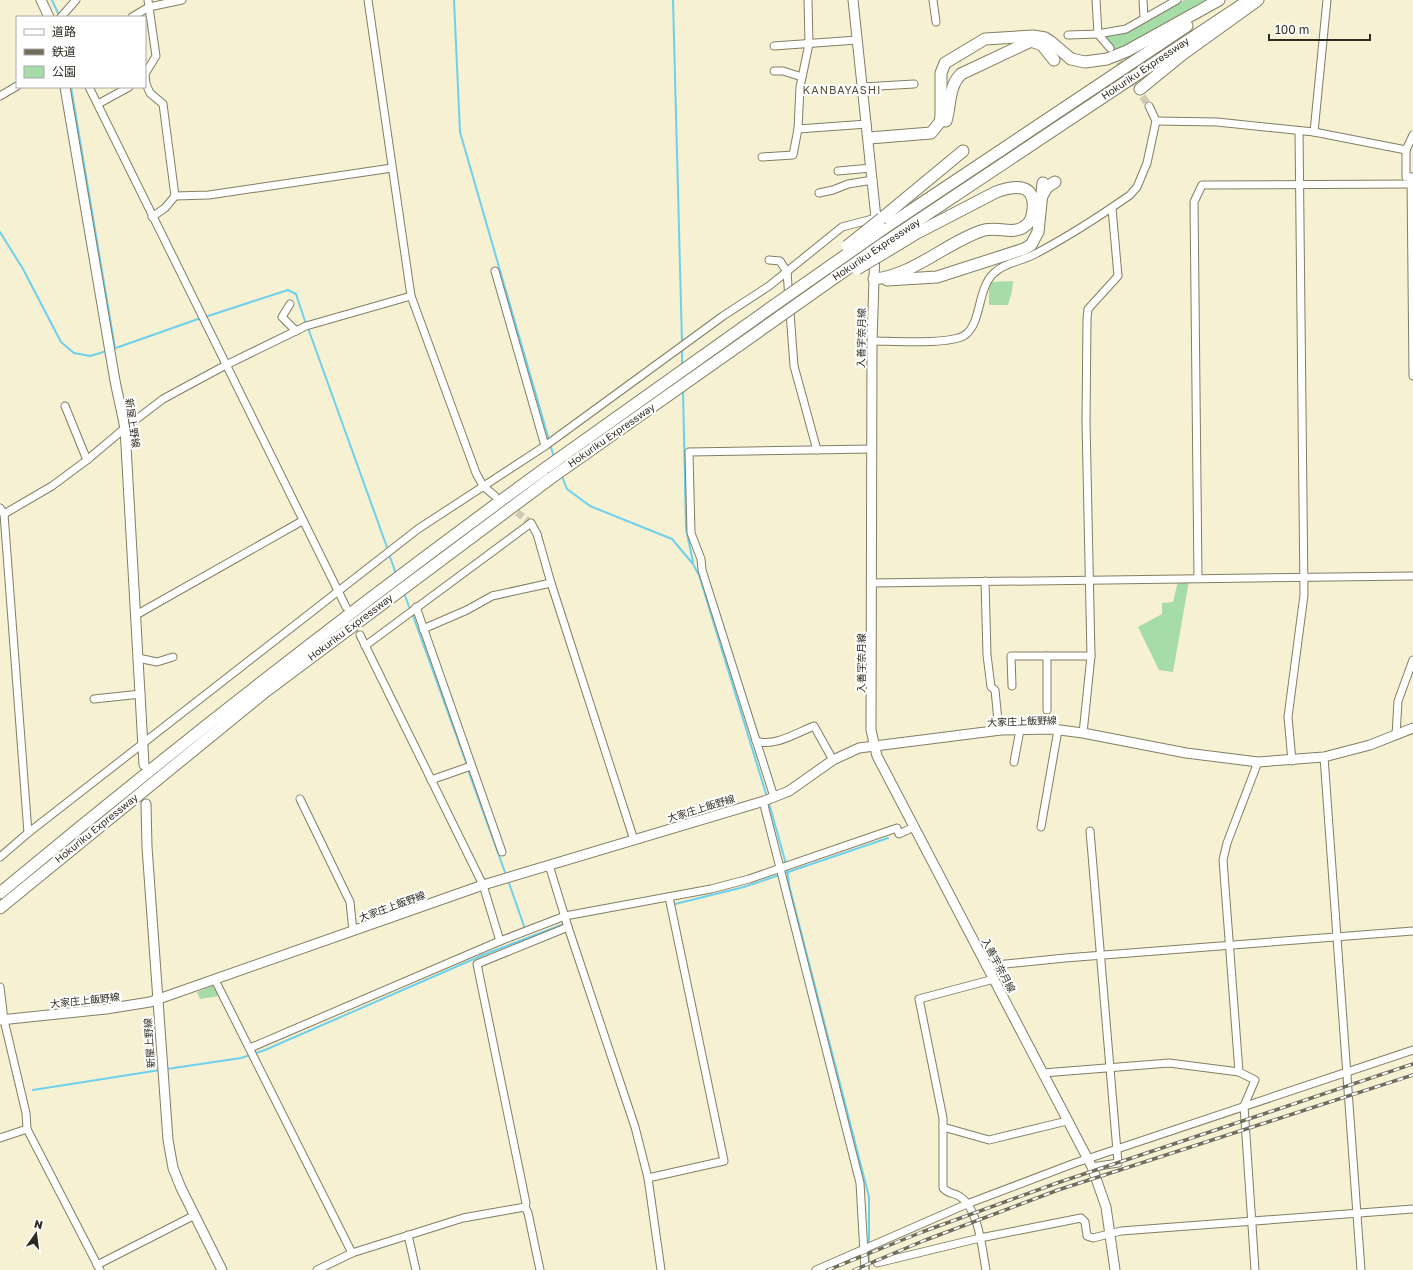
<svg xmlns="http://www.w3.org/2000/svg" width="1413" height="1270" font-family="'Golos Text','Noto Sans JP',sans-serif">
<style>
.green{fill:#a6dca8}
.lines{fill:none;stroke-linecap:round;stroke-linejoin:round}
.stream{stroke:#6dd0ed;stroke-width:2}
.minor-tunnel{stroke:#cec9af;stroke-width:7;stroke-dasharray:7 3.5;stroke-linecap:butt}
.minor-casing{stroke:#837e63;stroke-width:9}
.major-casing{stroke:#837e63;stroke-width:11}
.highway-casing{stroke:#837e63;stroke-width:13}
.minor{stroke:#fff;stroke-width:7}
.major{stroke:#fff;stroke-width:9}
.highway{stroke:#fff;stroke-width:11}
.rail-casing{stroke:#706d5c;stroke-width:3.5}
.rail{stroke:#fff;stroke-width:2;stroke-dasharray:6;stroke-linecap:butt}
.highway-bridge-casing{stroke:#837e63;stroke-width:13;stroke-linecap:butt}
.highway-bridge{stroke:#fff;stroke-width:11}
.labels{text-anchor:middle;stroke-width:4;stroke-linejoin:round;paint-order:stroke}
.street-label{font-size:10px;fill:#2d2b20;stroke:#fff}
.neighbourhood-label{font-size:11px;letter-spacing:1px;fill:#544f35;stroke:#fff}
</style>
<rect width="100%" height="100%" fill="#f6f1d3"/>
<g class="green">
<polygon points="1184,0 1206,0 1188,12 1115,51 1106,39 1108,35 1130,30"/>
<polygon points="1013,281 1012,291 1008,305 989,305 989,287 991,282"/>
<polygon points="1178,581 1189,581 1173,672 1159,670 1138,627 1162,614 1162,603 1173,602"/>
<polygon points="214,985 219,996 200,999 197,992"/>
</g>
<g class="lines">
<g class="stream">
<polyline points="52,0 58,13"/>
<polyline points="454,0 460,132 549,440"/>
<polyline points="673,0 682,343"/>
<polyline points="71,87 115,348"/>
<polyline points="0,232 23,269 61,342 74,353 90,356 107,351"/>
<polyline points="205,317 288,290 296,294 306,324"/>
<polyline points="308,328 388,550"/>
<polyline points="113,349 201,318"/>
<polyline points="682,350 682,365"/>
<polyline points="683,390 686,529 693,562"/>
<polyline points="550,444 554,457"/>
<polyline points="561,474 567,489 590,506 672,539 693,564 699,575 767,797"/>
<polyline points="389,554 396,574"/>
<polyline points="404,593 410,609"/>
<polyline points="412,613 467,765"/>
<polyline points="468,770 506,875"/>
<polyline points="769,803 786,864"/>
<polyline points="787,868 789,885 869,1197 869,1270"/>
<polyline points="508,880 525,929"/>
<polyline points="675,904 744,887 888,838"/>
<polyline points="167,1069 241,1058 265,1050 483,955 564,924"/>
<polyline points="33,1090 160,1070"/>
</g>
<g class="minor-tunnel">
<polyline points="1113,53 1149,106"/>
<polyline points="509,506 531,523"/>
</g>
<defs>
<g id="minor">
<polyline points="148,0 156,56 145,74 146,84 150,93 163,104 175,196 165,208 152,217"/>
<polyline points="368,0 411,296 476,473 483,486 495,496"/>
<polyline points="808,0 809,44 800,87 798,129 867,124"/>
<polyline points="933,0 936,22"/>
<polyline points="1096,0 1098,34 1110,48"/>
<polyline points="1143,0 1144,18"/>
<polyline points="61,17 76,0"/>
<polyline points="132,17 149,7 182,0"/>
<polyline points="1068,35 1098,34 1126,29 1177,0"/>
<polyline points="774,46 857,40"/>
<polyline points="774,71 783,71 802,77"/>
<polyline points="89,87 346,607"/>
<polyline points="862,87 914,84"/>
<polyline points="0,96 17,86"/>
<polyline points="98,104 129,87"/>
<polyline points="1156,121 1217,122 1314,132 1406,150"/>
<polyline points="1314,132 1327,0"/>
<polyline points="762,157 793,155 798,129"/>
<polyline points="838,171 871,168"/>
<polyline points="1411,177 1413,376"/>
<polyline points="1413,177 1406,177 1406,150 1413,135"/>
<polyline points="819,193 833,190 848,184 873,180"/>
<polyline points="175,196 209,195 392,168"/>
<polyline points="769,260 780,261 787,272 794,366 817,450"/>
<polyline points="495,271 545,446"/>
<polyline points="290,304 282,317 296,331"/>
<path d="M872 341C892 341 950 345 965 335 982 323 977 288 994 273 1005 262 1024 261 1037 253 1069 236 1100 216 1130 195L1137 187 1147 163 1156 121 1149 106"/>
<polyline points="65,406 87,460"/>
<polyline points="0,508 4,514 28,833"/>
<polyline points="4,514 52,486 87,460 125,428 163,399 174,393 226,365 306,326 411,296"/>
<polyline points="1198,578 1194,202 1202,185 1411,184"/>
<polyline points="985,581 987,655 991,687 995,690 999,731"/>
<polyline points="872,583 1413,576"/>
<polyline points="416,607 502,852"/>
<polyline points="136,615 302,521"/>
<polyline points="423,629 467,610 492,596 551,583"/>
<polyline points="360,635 483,885 500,941 565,916 711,889 749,879 897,828 899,834 914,827"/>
<polyline points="365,646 531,523 537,534 551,583 634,840"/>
<polyline points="138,658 157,662 173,657"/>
<polyline points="1012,686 1011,656 1091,656"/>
<polyline points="94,699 141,694"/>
<polyline points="1047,710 1047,656"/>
<polyline points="1083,733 1091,656 1086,422 1087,319 1088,309 1118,276 1112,208"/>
<polyline points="1396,735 1398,701 1413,660"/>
<path d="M756 741C775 747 796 733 814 726L833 760"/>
<polyline points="1324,757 1361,1270"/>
<polyline points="1292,761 1288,717 1304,595 1299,131"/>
<polyline points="1014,762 1020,730"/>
<polyline points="431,780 471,766"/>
<polyline points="774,797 702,570 701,559 691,533 689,452 872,449"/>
<polyline points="300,799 350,902 353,931"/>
<polyline points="763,801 860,1183 865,1270"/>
<polyline points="1041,827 1058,730"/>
<polyline points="1090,831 1118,1163 1092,1167"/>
<polyline points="0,857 28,833 418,529 545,446 723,316 769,286 842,227 876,218"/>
<polyline points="549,865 568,927 635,1127 648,1178 661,1270"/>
<polyline points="986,966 1065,958 1413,931"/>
<polyline points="215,980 352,1253"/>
<polyline points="0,987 4,1020 26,1113 27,1129 100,1270"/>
<polyline points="250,1048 500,941"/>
<polyline points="1043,1073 1169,1063 1239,1072"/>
<polyline points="943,1127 989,1140 1067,1121"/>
<polyline points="0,1138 27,1129"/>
<polyline points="648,1178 724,1161 669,897"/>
<polyline points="408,1235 416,1270"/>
<polyline points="877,1263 980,1238 1081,1218 1085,1222 1087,1236 1093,1238 1121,1231 1413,1209"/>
<polyline points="97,1265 195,1215"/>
<polyline points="317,1270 352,1253 463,1218 525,1207"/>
<polyline points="540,1270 528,1213 525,1207 526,1203 477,964 568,927"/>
<polyline points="816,1270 967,1204 1075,1163 1413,1050"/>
<path d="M986 1270C982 1249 979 1208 959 1196 952 1192 950 1195 943 1188V1118L919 999 994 979"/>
<polyline points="1255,1270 1244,1106 1255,1080 1239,1072 1223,860 1227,843 1258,762"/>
</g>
<g id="major">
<polyline points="41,0 49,17"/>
<polyline points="853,0 876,218 872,341 871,730 877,756 1092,1167 1106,1207 1115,1270"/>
<polyline points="65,87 115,381 125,428 144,765"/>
<polyline points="146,804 147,847 168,1140 173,1168 181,1188 222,1270"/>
<polyline points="0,1020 106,1009 150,1002 483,885 764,801 789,791 833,760 859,748 1001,730 1052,729 1083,733 1186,753 1258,762 1324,757 1370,745 1413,728"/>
</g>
<g id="highway">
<polyline points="1140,89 1183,54 1258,0"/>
<path d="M946 121C951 105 948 87 961 74L1031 41 1042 45 1054 60"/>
<polyline points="869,138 931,133 940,122 941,116 941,73 945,63 985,39 1033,36 1045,38 1051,42 1071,59 1085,62 1107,59 1127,51 1219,0"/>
<polyline points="1042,196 1047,187 1055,182"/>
<polyline points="882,218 963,151"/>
<polyline points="883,229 1187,26"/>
<polyline points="884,243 1249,0"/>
<path d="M874 279C912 276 946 243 981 231 996 225 1013 236 1025 226 1031 222 1032 217 1033 210 1036 183 1015 185 996 192L917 233 884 253"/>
<polyline points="887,280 937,277 1024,249 1031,245 1038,232 1043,183"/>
<path d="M0 893C178 745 360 603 547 467"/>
<polyline points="0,908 266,691 551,478"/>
</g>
</defs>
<use href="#minor" class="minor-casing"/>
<use href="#major" class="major-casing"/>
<use href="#highway" class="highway-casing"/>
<use href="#minor" class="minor"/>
<use href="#major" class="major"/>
<use href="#highway" class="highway"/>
<defs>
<g id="rail">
<polyline points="828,1270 922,1232 1057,1183 1413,1064"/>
<polyline points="854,1270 923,1241 1058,1190 1413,1075"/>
</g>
</defs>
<use href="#rail" class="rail-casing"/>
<use href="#rail" class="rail"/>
<defs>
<g id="highway-bridge">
<polyline points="847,246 882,218"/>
<polyline points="857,269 884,253"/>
<polyline points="547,467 773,306 883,229"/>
<polyline points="551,478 884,243"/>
</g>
</defs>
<use href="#highway-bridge" class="highway-bridge-casing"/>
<use href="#highway-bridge" class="highway-bridge"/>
</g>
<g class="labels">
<g class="street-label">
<text transform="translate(1145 68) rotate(-34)" y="4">Hokuriku Expressway</text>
<text transform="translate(876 249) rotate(-34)" y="4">Hokuriku Expressway</text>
<text transform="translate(861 338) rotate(-89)" y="4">入善宇奈月線</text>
<text transform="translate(133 423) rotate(82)" y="4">新屋上野線</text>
<text transform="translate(611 435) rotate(-35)" y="4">Hokuriku Expressway</text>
<text transform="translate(350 627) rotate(-37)" y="4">Hokuriku Expressway</text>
<text transform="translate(861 663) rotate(-90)" y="4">入善宇奈月線</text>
<text transform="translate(1022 721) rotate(-2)" y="4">大家庄上飯野線</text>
<text transform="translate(701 808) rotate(-17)" y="4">大家庄上飯野線</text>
<text transform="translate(96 828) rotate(-39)" y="4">Hokuriku Expressway</text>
<text transform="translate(392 906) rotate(-20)" y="4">大家庄上飯野線</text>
<text transform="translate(999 965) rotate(62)" y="4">入善宇奈月線</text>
<text transform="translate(85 1000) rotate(-6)" y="4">大家庄上飯野線</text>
<text transform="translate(149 1043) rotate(-94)" y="4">新屋上野線</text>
</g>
<g class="neighbourhood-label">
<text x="842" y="94">KANBAYASHI</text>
</g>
</g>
<rect x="16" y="16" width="130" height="72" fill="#ffffff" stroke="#abaaa6"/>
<rect x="24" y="29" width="20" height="6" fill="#ffffff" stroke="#abaaa6"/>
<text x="52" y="36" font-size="12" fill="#2d2b20">道路</text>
<rect x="24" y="49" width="20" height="6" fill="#706d5c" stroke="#abaaa6"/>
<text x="52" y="56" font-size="12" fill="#2d2b20">鉄道</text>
<rect x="24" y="66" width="20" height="12" fill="#a6dca8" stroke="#abaaa6"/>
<text x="52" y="76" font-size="12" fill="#2d2b20">公園</text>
<g transform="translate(36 1234) rotate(14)" stroke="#ffffff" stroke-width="3" paint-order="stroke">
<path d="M0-3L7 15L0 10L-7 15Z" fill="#2d2b20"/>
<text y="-6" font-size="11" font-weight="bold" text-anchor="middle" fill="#2d2b20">N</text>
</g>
<path d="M1269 34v6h101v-6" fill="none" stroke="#2d2b20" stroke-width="2"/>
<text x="1275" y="34" font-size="12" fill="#2d2b20" stroke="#ffffff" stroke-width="3" paint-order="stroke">100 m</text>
</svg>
